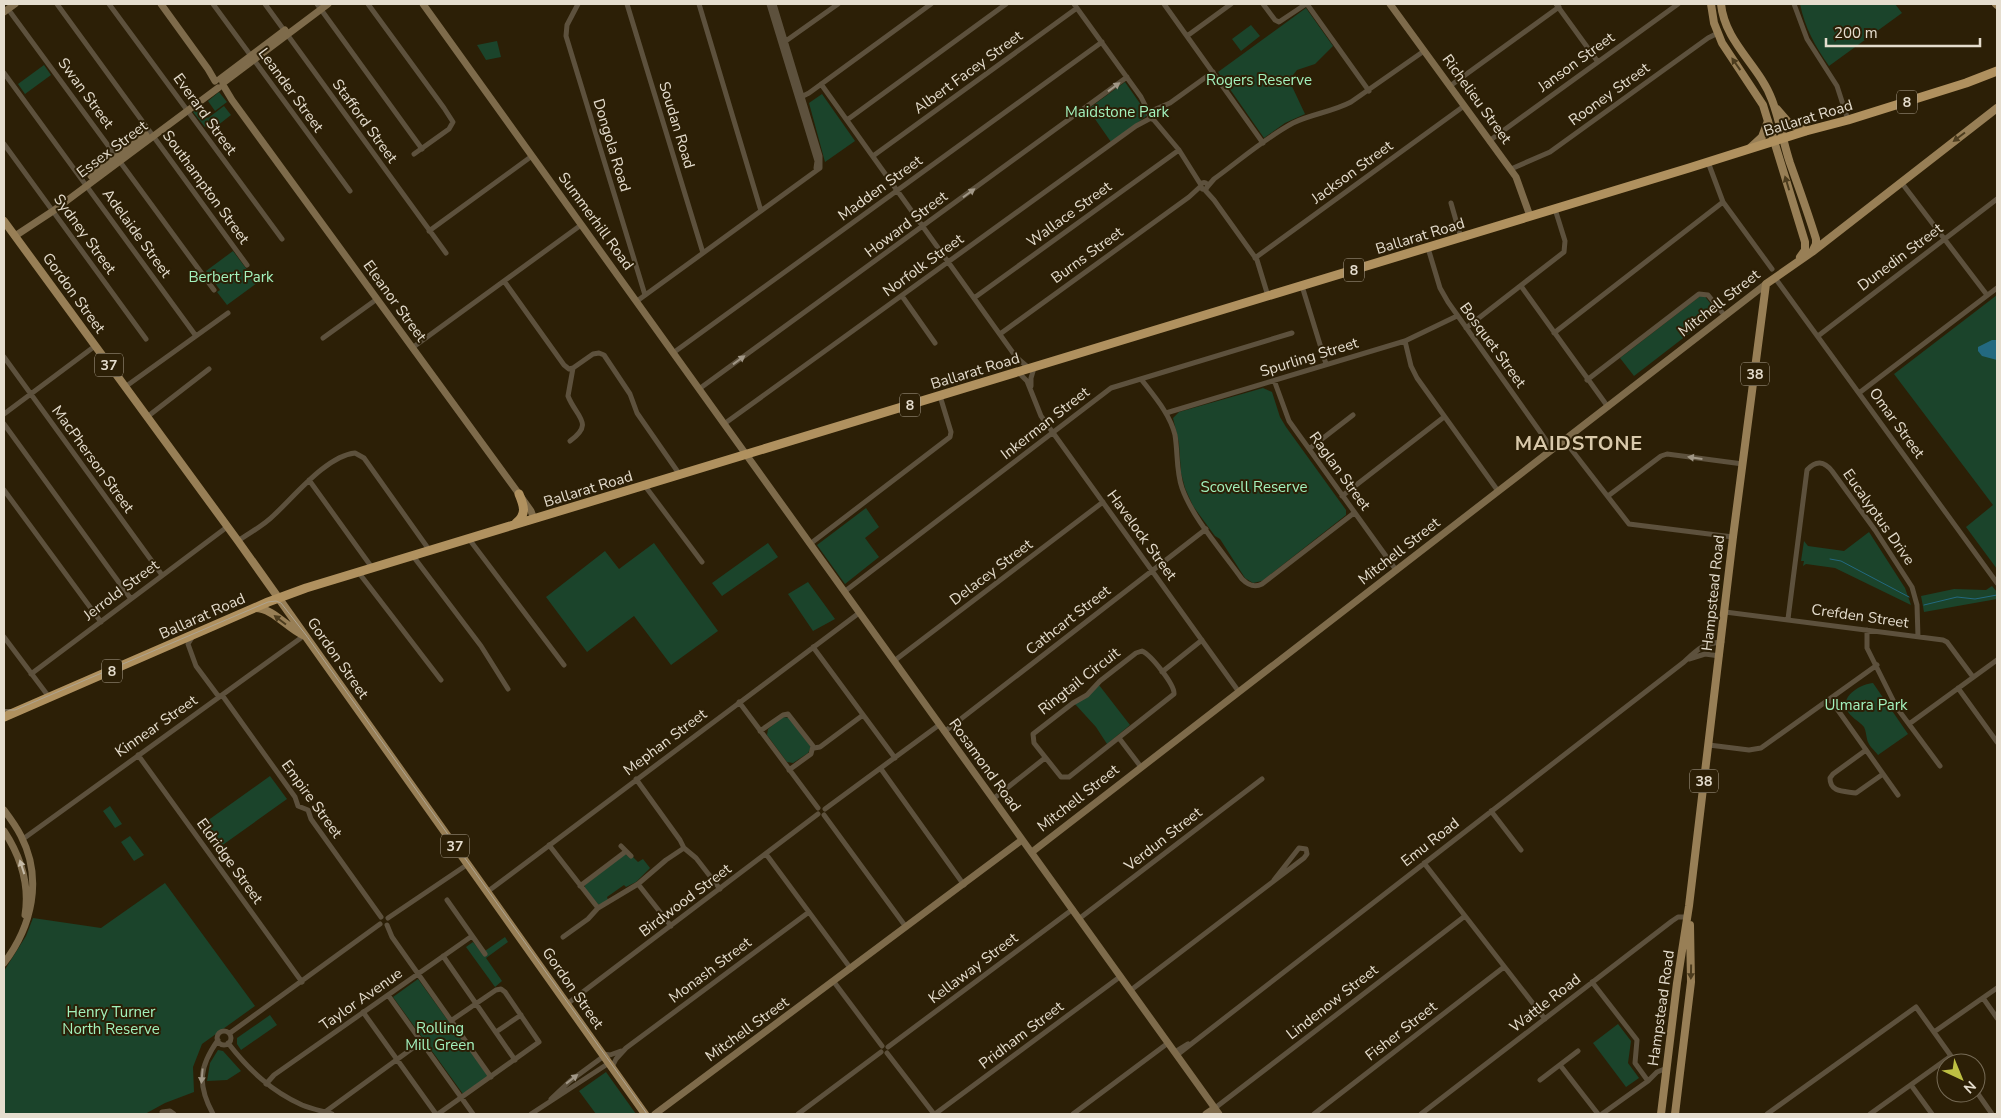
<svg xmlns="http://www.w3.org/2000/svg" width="2001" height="1118" font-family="'Nunito Sans',sans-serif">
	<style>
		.green { fill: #1b442b }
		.water { fill: #236980 }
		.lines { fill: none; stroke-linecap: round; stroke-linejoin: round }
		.stream { stroke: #236980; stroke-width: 1 }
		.street { stroke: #5d513d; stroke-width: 5 }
		.secondary { stroke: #7e6b4b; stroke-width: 7 }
		.primary { stroke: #987f56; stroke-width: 8 }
		.highway { stroke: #b0915f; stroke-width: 9 }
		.tram { stroke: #ada391; stroke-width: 1 }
		.oneway { fill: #4c3c1e }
		.oneway2 { fill: #a19786 }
		.oneway3 { fill: #c6bba7 }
		.labels { text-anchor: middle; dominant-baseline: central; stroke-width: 4; stroke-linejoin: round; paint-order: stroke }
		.shield { fill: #2c1f06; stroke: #aea492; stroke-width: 1 }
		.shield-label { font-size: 14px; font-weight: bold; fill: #e5ddce }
		.street-label { font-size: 15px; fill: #e5ddce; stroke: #2c1f06 }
		.park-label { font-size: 15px; fill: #a3f2bd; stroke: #2c1f06 }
		.district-label { font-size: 20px; font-weight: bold; letter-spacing: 1px; fill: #d9c9ab; stroke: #2c1f06 }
	</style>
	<rect width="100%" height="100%" fill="#2c1f06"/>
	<path class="green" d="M1800,4H1895L1902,13L1829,66C1815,46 1805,28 1800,4Z
		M1306,8L1333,46L1315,64L1297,70L1289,80L1305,114L1285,123L1264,138L1218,72Z
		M1251,25L1260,36L1241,51L1232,39Z
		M497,41L501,57L486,60L477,45Z
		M44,65L51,75L25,94L18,84Z
		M1125,82L1148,115L1111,142L1088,109Z
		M219,92L227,102L215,111L208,101Z
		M822,94L855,141L825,162L809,103Z
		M224,106L231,115L213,129L209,124L205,127L193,112L200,107L208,118Z
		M233,251L257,283L227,305L217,292L220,290L206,271Z
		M1703,294L1717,312L1634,376L1620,358Z
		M1997,295V569L1966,527L1993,505L1894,374Z
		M1263,388L1272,392L1280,417L1286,427L1346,510V515L1262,581L1253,583L1245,578L1220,539L1215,536L1193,506L1185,488L1181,473L1179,443L1173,418L1179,412Z
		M866,508L879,527L865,538L879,557L845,584L817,545Z
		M1869,532L1905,588L1911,605L1835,568L1806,564L1803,566L1804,561H1801L1804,541L1808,546L1844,551Z
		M654,543L718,631L671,665L634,616L587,652L546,597L605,551L619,569Z
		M768,543L778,557L722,596L712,583Z
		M808,582L835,619L813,631L788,594Z
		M1992,586L1997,592V599L1924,612L1921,596L1954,589L1986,590Z
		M1873,683L1908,734L1878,755C1874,750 1868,745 1867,739C1866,735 1866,731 1864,727C1859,721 1850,717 1847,710C1840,696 1861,684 1873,683Z
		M1099,685L1130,725L1107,744L1096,727L1075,704Z
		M783,717L789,718L811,747L808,753L793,763L787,762L767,735L768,729Z
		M270,776L287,799L217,849L200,826Z
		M110,806L122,824L115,828L103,811Z
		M130,836L144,855L134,861L121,842Z
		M625,854L630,858L633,857L638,862L643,859L650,868L636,882L626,887L624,885L607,897L608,900L603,904H598L585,889V885Z
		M165,883L255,1006L202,1044L193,1067L194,1092L165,1103L145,1114H4V971L26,936L33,918L101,928Z
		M505,937L508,942L486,958L502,981L495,987L466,947L473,942L482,953Z
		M418,979L488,1076L463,1094L393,997Z
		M270,1015L277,1025L241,1050L237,1044V1038Z
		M1618,1024L1631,1041L1628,1063L1639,1078L1626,1087L1593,1043Z
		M218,1050L223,1051L241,1071L227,1080L207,1081L210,1063Z
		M606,1072L636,1114H596L579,1091Z"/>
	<path class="water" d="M1992,340H1997V360L1982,356L1978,351V347Z"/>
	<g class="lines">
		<path class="stream" d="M1830,559L1841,561L1909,597
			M1924,605L1957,597L1975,599L1997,595"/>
		<path class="street" d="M57,4L247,265
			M109,4L282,239
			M213,4L350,191
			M265,4L446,253
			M317,4L422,149
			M368,4L444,108L453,122L449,129L414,154
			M578,4L567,25L566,36L645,295
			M627,4L703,253
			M699,4L761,211
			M769,4L817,161L816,168
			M1074,4L1141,97L1149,113
			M1164,4L1263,143
			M1263,4L1275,20L1279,22L1306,4
			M1307,4L1369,91
			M1556,4L1598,62
			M1794,4L1807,39L1837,86L1848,120
			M8,9L214,290
			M1187,36L1231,4
			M783,43L838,4
			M4,73L196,336
			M821,84L1016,357L1030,369
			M1450,86L1559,7
			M799,98L809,93L931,4
			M1154,110L1157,115L1152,119L1149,115L1151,111L1170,103L1213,72
			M1153,119L1179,150L1201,185
			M847,120L1006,4
			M1489,141L1678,4
			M4,144L146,339
			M873,156L1077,8
			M1708,162L1723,202L1772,269
			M1511,169L1550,152L1708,38L1718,33
			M1901,182L1987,295
			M1200.5 186a3.5 3.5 0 1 1 7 0a3.5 3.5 0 1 1-7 0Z
			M1208,186L1214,179C1239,161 1265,138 1293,123C1311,114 1332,112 1351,102L1424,51
			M1204,189L1214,200L1257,260L1268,296
			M1451,203L1461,238
			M429,231L532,156
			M1428,248L1440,288L1448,302L1553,450
			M1255,258L1464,106
			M1775,278L1997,583
			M504,281L564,365L569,369L573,368
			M1302,286L1326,364
			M1521,286L1608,407
			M902,296L935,343
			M974,298L1179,150
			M637,301L820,168V156L774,4
			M1466,328L1564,252L1565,241L1555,209
			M1554,333L1723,202
			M1000,334L1189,197L1201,186
			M1818,336L1997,199
			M323,338L377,299
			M1405,341L1411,366L1417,378L1498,491
			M412,348L581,225
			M673,353L1102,42
			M4,357L162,575
			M573,368L593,354L599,353L604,355L630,394L637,413L680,475
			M1018,372L1027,381L1041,416L1239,692
			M1141,379C1154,396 1170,414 1175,435C1178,453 1176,471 1182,488C1193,519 1223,552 1242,579C1248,585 1254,588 1262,584L1354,513
			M1274,380L1289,421L1396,570
			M1587,380L1699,294L1708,295L1725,316
			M1031,386V378L1034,368
			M125,387L228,313
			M699,389L1127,77
			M1859,393L1997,288
			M1166,413L1405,341L1457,316
			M4,414L95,346
			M147,417L209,369
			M4,424L131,599
			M724,424L1136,126L1151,118
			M1564,440L1629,524L1733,537
			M570,441C595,423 576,417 568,396L573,368
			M1309,449L1353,415
			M309,480L373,569
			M645,486L702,562
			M4,490L101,622
			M1342,496L1444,417
			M1608,496L1661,456L1667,454L1743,464
			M469,539L564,665
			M238,541C249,533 263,526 273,516C294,497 326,456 355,453L364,458L430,551
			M810,544L950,437L951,432L940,396
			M413,556L481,646L508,689
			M359,573L441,680
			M844,592L1111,388L1292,333
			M1725,612L1943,640L1947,642L1973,677
			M1788,619L1807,470C1816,460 1824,461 1832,471L1875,530L1912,587L1917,605L1918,637
			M1867,630V648L1897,708L1940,766
			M193,636L188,644L196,666L219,697
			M4,637L49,697
			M813,647L895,758
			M1142,651C1151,655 1175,685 1174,694L1069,777H1061L1034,743L1033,734L1073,703L1087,695L1100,681L1136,653Z
			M1689,659L1705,654L1720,656
			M894,661L1103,502
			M1162,672L1202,640
			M31,674L227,527
			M1958,688L1997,742
			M222,695L295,797L298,806L308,810L311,819L381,917
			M1830,699L1898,795
			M739,702L818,808
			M1909,724L1997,660
			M760,731L783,715L788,714L813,746L811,754L789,770
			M944,732L1206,529
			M1119,738L1141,767
			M1709,745L1749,750L1761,748L1877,665
			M814,748L820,747L863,715
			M1866,750L1833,774L1830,778C1830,793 1845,791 1856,793L1883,774
			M138,755L302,982
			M881,769L964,885
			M636,779L680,840L684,848
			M993,799L1045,758
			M825,809L939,725
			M1491,811L1521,850
			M824,815L906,927
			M23,839L305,635
			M549,845L598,908
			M621,846L631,856
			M766,854L851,969
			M1424,863L1545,1019
			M638,884L671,926
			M580,886L625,852
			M487,892L859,613
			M447,900L485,954
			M388,918L468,864
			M1080,918L1262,779
			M387,925L392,937L491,1077
			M563,937L588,919L598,908L638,884L666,860L684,848L696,858L720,889
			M443,956L515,1060
			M834,982L882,1046
			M1592,982L1637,1040L1635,1063L1648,1081
			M1131,990L1304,858L1307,854L1306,849L1299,848L1274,880
			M388,995L473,1114
			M1983,998L1997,1018
			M567,1004L818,814
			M363,1012L436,1114
			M217 1038a7 7 0 1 1 14 0a7 7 0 1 1-14 0Z
			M496,1032L521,1015
			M1934,1032L1997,988
			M230,1033L380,924
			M228,1043C249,1070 271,1091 302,1105C312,1109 322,1111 332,1114
			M888,1047L1073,909
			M1175,1052L1188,1044
			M887,1053L934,1114
			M603,1054L610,1055L621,1051
			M1177,1055L1684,662C1698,649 1702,644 1722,642
			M1560,1065L1598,1114
			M612,1067L616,1059L626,1048L809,912
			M1540,1080L1578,1051
			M266,1084L274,1075L472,936
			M1911,1085L1932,1114
			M1976,1091L1992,1114
			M551,1099L570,1081L604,1056
			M1215,1108L1465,916
			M162,1112L170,1111L174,1114
			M325,1112L421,1042
			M213,1114C197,1084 199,1067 218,1040
			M438,1114L539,1042L505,992L501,989L496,990L452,1020
			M531,1114L609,1063
			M798,1114L881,1052
			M935,1114L1121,976
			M1073,1114L1168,1043
			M1314,1114L1504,967
			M1421,1114L1672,921L1678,917H1687
			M1602,1114L1648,1081L1657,1072L1667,1068
			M1767,1114L1916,1007L1956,1063
			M1870,1114L1951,1056"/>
		<path class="secondary" d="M161,4L208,69L215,81
			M423,4L1219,1114
			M1390,4L1516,177L1530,216
			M4,12L15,4
			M220,79L285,30
			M223,83L328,4
			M223,85L232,100L519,494L531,511L534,519
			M91,176L146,135
			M15,236L53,211L218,88
			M4,810C10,818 16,826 21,836C43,879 32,926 4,963
			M4,831C21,857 30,884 25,915
			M1032,852L1766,284
			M655,1114L1022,840
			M1206,1114L1215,1108"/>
		<path class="primary" d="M1711,4L1714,23L1722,43L1763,105L1805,242V250L1800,257
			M1721,4C1725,43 1759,65 1772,100C1780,121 1783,142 1790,163C1799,188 1808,213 1816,239V244L1813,250
			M1996,4L1997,5
			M1777,109L1790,124L1806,131
			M1750,148L1762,137L1768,121
			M4,221L238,541L645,1114
			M255,608C273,608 287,628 303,635
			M1661,1114L1677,983L1689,906L1733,537L1766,284L1812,252L1997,108
			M1675,1114L1691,982L1690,925"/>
		<path class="highway" d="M516,523C527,514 524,506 519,494
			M4,717L268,602L306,588L1689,168L1806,131L1848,120L1966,83L1997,71"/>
		<path class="tram" d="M4,710H15L268,602L276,601L281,603L306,635L647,1114"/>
	</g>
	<defs><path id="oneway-solid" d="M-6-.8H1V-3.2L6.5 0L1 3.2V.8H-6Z" transform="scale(1.25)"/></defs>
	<g class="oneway">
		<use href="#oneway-solid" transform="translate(1736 64) rotate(-125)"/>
		<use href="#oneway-solid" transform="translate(1959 137) rotate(143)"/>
		<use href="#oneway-solid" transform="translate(1787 183) rotate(-107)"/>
		<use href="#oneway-solid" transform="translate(280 620) rotate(-143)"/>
		<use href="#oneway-solid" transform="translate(1691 972) rotate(91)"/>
	</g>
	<g class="oneway2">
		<use href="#oneway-solid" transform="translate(1114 87) rotate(-36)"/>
		<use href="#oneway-solid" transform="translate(969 193) rotate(-36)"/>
		<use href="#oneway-solid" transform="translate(739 360) rotate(-36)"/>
		<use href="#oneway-solid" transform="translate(1695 458) rotate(-172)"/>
		<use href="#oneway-solid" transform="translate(202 1076) rotate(95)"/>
		<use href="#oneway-solid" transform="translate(572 1079) rotate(-38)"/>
	</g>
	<use class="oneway3" href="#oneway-solid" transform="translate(22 867) rotate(-108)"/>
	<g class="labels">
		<g class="shield">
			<rect x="1897" y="90.5" width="20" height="23" rx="4"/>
			<rect x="1344" y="258.5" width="20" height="23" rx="4"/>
			<rect x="95" y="353.5" width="28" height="23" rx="4"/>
			<rect x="1741" y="362.5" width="28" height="23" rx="4"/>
			<rect x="900" y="393.5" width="20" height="23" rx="4"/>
			<rect x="102" y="659.5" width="20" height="23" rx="4"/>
			<rect x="1690" y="769.5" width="28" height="23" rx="4"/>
			<rect x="441" y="834.5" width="28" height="23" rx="4"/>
		</g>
		<g class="shield-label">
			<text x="1907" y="102">8</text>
			<text x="1354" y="270">8</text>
			<text x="109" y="365">37</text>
			<text x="1755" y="374">38</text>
			<text x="910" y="405">8</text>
			<text x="112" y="671">8</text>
			<text x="1704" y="781">38</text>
			<text x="455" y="846">37</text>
		</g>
		<g class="street-label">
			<text transform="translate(1576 62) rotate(-36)">Janson Street</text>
			<text transform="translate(968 72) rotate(-36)">Albert Facey Street</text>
			<text transform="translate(291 90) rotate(54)">Leander Street</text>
			<text transform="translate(86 93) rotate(54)">Swan Street</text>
			<text transform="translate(1609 94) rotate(-36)">Rooney Street</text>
			<text transform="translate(1477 99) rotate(54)">Richelieu Street</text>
			<text transform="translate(205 114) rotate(54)">Everard Street</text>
			<text transform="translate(1808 118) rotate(-17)">Ballarat Road</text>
			<text transform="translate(365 121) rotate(54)">Stafford Street</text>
			<text transform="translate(677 125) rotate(73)">Soudan Road</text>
			<text transform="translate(612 145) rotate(73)">Dongola Road</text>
			<text transform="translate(112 149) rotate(-37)">Essex Street</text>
			<text transform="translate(1352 172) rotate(-36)">Jackson Street</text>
			<text transform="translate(206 187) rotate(54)">Southampton Street</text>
			<text transform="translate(880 188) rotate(-36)">Madden Street</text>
			<text transform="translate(1069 214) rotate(-36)">Wallace Street</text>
			<text transform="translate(596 221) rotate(54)">Summerhill Road</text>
			<text transform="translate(906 224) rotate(-37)">Howard Street</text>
			<text transform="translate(137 233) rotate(54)">Adelaide Street</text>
			<text transform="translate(85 234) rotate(54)">Sydney Street</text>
			<text transform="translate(1420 236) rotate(-17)">Ballarat Road</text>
			<text transform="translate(1087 255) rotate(-36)">Burns Street</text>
			<text transform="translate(1900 257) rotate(-37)">Dunedin Street</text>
			<text transform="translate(923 265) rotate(-36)">Norfolk Street</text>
			<text transform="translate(74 293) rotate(54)">Gordon Street</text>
			<text transform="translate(395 301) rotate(54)">Eleanor Street</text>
			<text transform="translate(1719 303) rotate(-38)">Mitchell Street</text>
			<text transform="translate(1493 345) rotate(54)">Bosquet Street</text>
			<text transform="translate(1309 357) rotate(-17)">Spurling Street</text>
			<text transform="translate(975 371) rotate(-17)">Ballarat Road</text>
			<text transform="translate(1045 423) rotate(-38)">Inkerman Street</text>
			<text transform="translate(1897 423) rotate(54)">Omar Street</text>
			<text transform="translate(93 459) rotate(54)">MacPherson Street</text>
			<text transform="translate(1340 471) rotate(54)">Raglan Street</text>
			<text transform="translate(588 489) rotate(-17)">Ballarat Road</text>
			<text transform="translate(1879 517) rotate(55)">Eucalyptus Drive</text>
			<text transform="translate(1142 535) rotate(54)">Havelock Street</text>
			<text transform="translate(1399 551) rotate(-38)">Mitchell Street</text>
			<text transform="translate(991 572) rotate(-37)">Delacey Street</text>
			<text transform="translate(121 590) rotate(-37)">Jerrold Street</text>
			<text transform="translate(1713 593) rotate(-84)">Hampstead Road</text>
			<text transform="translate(202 616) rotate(-24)">Ballarat Road</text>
			<text transform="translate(1860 616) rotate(8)">Crefden Street</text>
			<text transform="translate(1068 620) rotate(-38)">Cathcart Street</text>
			<text transform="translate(338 658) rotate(55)">Gordon Street</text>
			<text transform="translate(1079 681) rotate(-38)">Ringtail Circuit</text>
			<text transform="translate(156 726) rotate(-35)">Kinnear Street</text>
			<text transform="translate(665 742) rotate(-37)">Mephan Street</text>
			<text transform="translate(985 765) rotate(54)">Rosamond Road</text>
			<text transform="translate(1078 798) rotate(-38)">Mitchell Street</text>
			<text transform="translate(312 799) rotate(54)">Empire Street</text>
			<text transform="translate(1163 839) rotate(-38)">Verdun Street</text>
			<text transform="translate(1430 842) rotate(-38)">Emu Road</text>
			<text transform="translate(230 861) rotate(54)">Eldridge Street</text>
			<text transform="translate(685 900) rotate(-37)">Birdwood Street</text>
			<text transform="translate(973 968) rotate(-37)">Kellaway Street</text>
			<text transform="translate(710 970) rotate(-37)">Monash Street</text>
			<text transform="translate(573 988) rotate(55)">Gordon Street</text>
			<text transform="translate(361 999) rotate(-35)">Taylor Avenue</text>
			<text transform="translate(1332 1002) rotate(-38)">Lindenow Street</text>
			<text transform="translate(1545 1003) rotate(-38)">Wattle Road</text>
			<text transform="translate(1661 1008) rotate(-82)">Hampstead Road</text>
			<text transform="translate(747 1029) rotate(-36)">Mitchell Street</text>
			<text transform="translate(1401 1031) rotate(-38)">Fisher Street</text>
			<text transform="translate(1021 1035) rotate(-37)">Pridham Street</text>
		</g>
		<g class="park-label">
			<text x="1259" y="80">Rogers Reserve</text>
			<text x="1117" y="112">Maidstone Park</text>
			<text x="231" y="277">Berbert Park</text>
			<text x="1254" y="487">Scovell Reserve</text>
			<text x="1866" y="705">Ulmara Park</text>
			<text x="111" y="1012">Henry Turner<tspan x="111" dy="17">North Reserve</tspan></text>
			<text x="440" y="1028">Rolling<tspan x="440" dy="17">Mill Green</tspan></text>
		</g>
		<g class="district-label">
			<text x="1579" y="443">MAIDSTONE</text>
		</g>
	</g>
	<rect width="2001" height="1118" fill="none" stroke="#e5ddce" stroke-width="10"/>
	<g transform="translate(1961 1078) rotate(136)"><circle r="24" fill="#2c1f06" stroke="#766b56"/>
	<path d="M0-4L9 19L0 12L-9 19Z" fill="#bdbf43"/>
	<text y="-8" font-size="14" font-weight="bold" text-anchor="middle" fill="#e5ddce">N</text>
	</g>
	<path d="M1826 38v8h154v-8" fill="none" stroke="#e5ddce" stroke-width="2.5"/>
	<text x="1834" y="38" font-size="15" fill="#e5ddce" stroke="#2c1f06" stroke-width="4" paint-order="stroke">200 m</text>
</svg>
